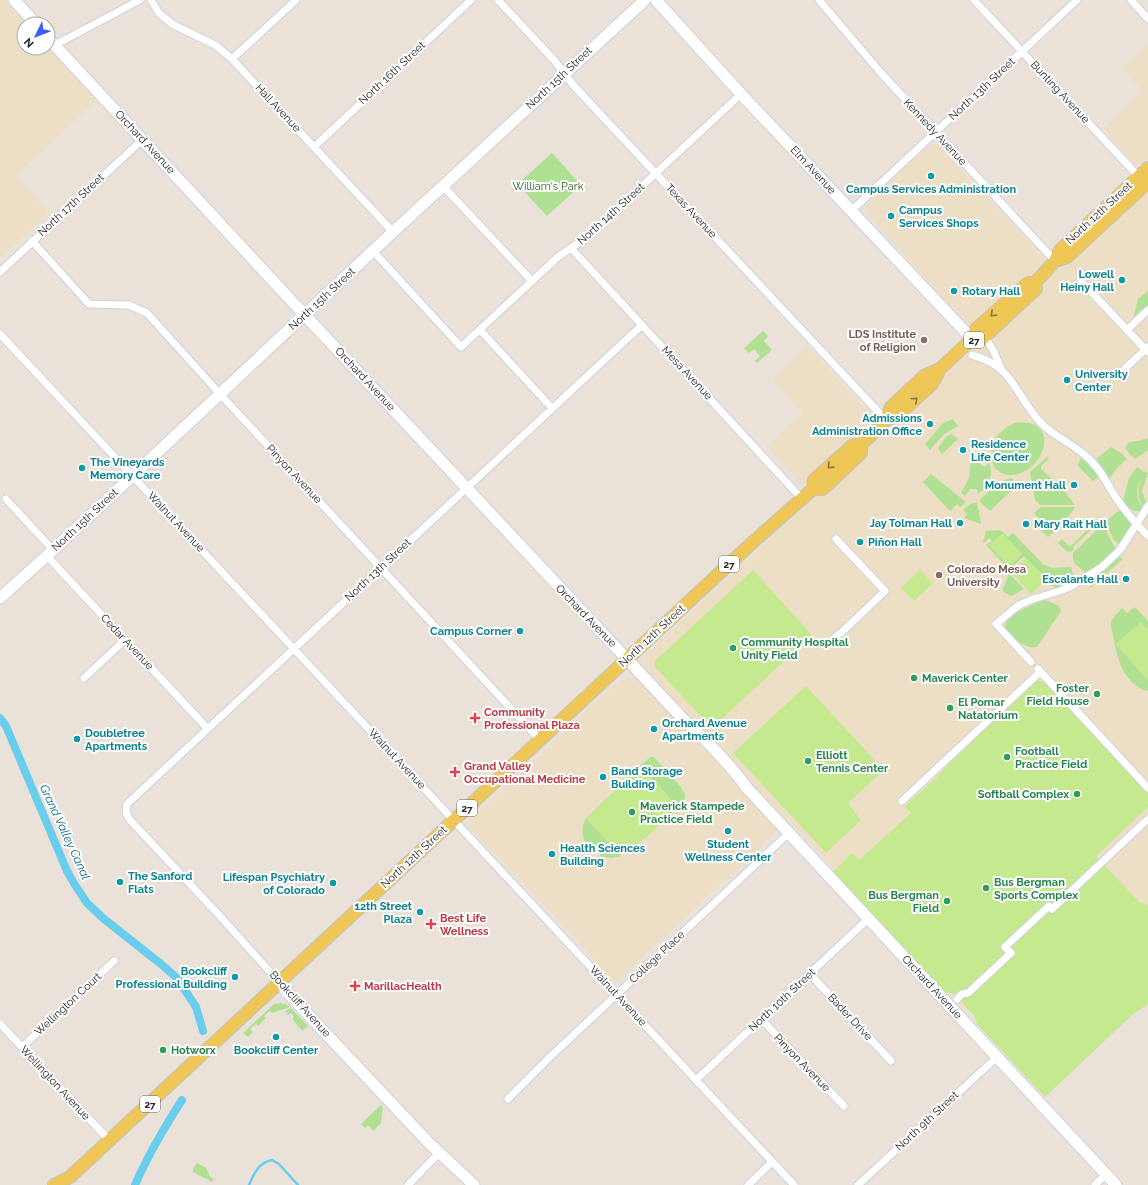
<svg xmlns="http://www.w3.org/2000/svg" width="1148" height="1185" font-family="Raleway,sans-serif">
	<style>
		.education { fill: #ecdfc6 }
		.green { fill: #b0e193 }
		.pitch { fill: #c5e98f }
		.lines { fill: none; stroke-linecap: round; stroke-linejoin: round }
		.stream { stroke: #69ceed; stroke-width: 2.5 }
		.canal { stroke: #69ceed; stroke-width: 8 }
		.street-casing { stroke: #cdd1e0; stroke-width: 9 }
		.secondary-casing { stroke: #cdd1e0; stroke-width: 13 }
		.primary-casing { stroke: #c3c3c3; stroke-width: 14 }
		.street { stroke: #fff; stroke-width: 7 }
		.secondary { stroke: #fff; stroke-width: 11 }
		.primary { stroke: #efc757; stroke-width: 12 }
		.oneway { stroke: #8b773f }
		.culture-dot { fill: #0f9aa8; stroke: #fff; stroke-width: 1.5 }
		.education-dot { fill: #8d6e63; stroke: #fff; stroke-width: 1.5 }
		.leisure-dot { fill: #2e9e5b; stroke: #fff; stroke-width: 1.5 }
		.health-dot { fill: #e0444e; stroke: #fff; stroke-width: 1.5 }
		.labels { text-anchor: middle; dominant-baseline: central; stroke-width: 4; stroke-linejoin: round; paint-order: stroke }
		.shield { fill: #fff; stroke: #686868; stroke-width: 1 }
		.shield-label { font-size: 10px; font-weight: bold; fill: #272727 }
		.street-label { font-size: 11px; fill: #272727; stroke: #fff }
		.park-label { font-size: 11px; fill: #2a6219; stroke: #fff }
		.culture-label { font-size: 11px; font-weight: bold; fill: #0d838f; stroke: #fff; text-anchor: start }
		.education-label { font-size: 11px; font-weight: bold; fill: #785e54; stroke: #fff; text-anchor: end }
		.leisure-label { font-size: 11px; font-weight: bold; fill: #27864d; stroke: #fff; text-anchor: start }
		.health-label { font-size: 11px; font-weight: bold; fill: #be3a42; stroke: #fff; text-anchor: start }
		.water-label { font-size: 12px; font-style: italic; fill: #0d6a94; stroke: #fff }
	</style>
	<rect width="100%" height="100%" fill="#eae1d8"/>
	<path class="education" d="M0,0H4L27,24H24V48L48,47L97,100L15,176L49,213L0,258Z
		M1148,43V171L1142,164H1135L1103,129L1143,91L1122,69Z
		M931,144H937L1057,272L1148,187V1004L1132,1015L1045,1097L977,1024L975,1017L954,994L943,991L833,872L834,869L789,820L617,981L613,980L579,942L469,826V824L471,819L620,680L631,679L646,666L644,659L647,653L814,498L767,446L803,413L772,380L808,347L886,431L983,340L867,214L865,210L866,205L873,198Z"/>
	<path class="green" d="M552,153L581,185L547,216L521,188V181Z
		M1148,291V307L1143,311L1140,310L1136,316H1134L1138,299Z
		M763,331L768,336L764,341L772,350L757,363L755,361L760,356L754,349L749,353L744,348Z
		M953,419L958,426L944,434L930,450L925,444L943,423Z
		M1018,422C1022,423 1028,422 1033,424C1061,437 1032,482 1004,474C995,471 992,464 991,455L993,454V451H991C993,436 1004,427 1018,422Z
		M951,434L958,439L942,454L938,448L946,437Z
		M1148,438V450L1135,459L1132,456L1139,452L1131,456L1125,448L1129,442L1138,441Z
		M1111,447L1121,453L1127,459L1117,468L1110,478L1096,459Z
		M974,455L979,458L980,464L985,467L989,462C994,475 989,486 978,494L977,489H970L965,496L961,493L969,478L971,459Z
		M1047,457L1049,459L1041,466V469C1053,479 1066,492 1075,505H1040L1035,500L1030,472Z
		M1081,457L1099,477L1093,481L1078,466Z
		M1137,467L1143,471V473L1144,471L1148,473L1142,491L1146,503L1144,507C1137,498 1138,491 1140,481C1136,490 1136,500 1144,508C1135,516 1129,508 1123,501L1129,478Z
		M931,474L966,502L960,507L957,504L950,511L923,482Z
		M1011,478L1014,480L1009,485L1013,489L990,511L980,502C981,497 983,497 986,494C994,486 1000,481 1011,478Z
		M977,502L981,523V524L964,518L967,514L963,510L970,504Z
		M1041,507H1075C1074,511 1063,522 1059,523C1052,526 1057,522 1053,527L1056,530L1048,537L1033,523L1038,518L1034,513Z
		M1120,511L1123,513L1132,525L1119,545L1113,539L1106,521L1117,512Z
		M1101,517L1102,519L1073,547L1074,549L1071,552L1066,551L1058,543L1062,539L1068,545L1071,546L1092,525L1095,524Z
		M1104,523L1108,535L1116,549L1103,562L1101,561L1100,562V563L1086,573C1079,567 1071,564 1073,553Z
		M999,530L1002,531L1008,537L1013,533L1043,564L1053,568L1071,567L1073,574L1072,582L1069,583V582L1067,583V585L1058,588L1052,586L1024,556L1009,570L986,545L992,541L989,538L984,543L983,542L986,531Z
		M1119,556L1123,559L1089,589L1094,577Z
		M1009,573L1024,589L1011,596L1002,591Z
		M1046,600L1059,606L1061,611L1037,647C1026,650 1012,637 1005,630C1005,627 1005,624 1007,621C1013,612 1036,603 1046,600Z
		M1135,607L1148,621V630L1141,622L1116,644L1148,680V691C1124,686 1116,656 1113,635C1113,631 1110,627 1111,623C1112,617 1119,612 1122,608L1127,613L1133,608L1134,609Z
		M651,757H654L680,786L685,794V799L678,807L640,766L649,758Z
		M586,818L620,855L621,856L612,858L602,857L592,847L590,849C582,840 580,829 586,818Z
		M282,1003L283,1005L284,1003L290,1007L272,1013L270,1011L264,1016L266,1018L258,1026L256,1024L250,1029L253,1032L248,1037L243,1033L274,1004Z
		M291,1008L308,1026L302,1031L293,1020V1018L294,1017L291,1013L288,1015L285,1011Z
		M381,1105L383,1107L381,1123L373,1131L368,1125L365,1128L361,1124Z
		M197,1163L206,1168L209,1174V1176L214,1179L212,1182L193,1172V1169Z"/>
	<path class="pitch" d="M1003,533L1022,554L1009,567L989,545Z
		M1026,558L1046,580L1031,594L1011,572Z
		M753,570L812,635L712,728L655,667V661Z
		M920,570L933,583L914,601L901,588Z
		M1141,622L1148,630V680L1116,644Z
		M1037,680L1044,682L1148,792V807L1096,856L1139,902L1148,905V1004L1132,1015L1045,1097L977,1024L975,1017L954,994L943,991L833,872L852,853L859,860L911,813L905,806L937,777L948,765Z
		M806,686L884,770L848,803L861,820L826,853L733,753Z
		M640,766L678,807L647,837L620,855L586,818Z"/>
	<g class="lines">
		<path class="stream" d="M249,1185C253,1175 259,1162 272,1160L279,1164L298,1185"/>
		<path class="canal" d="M0,718L6,726L67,871L75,885L87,903L104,919L161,964L177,978L196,1007L203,1031
			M135,1185C148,1155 164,1128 182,1100"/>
		<defs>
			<path id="street" d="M151,0L159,13L172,24L215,45L232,59L393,232
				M498,0L554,60L574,86L886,420
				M819,0L881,73L1055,261
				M974,0L1140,178
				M1131,0L1148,19
				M55,45L140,0
				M232,59L296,0
				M314,147L471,0
				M443,186L532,281
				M851,211L1077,0
				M32,241L89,304L129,305L147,313L220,394L540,740
				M571,248L802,499
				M373,251L461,347L559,256L585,239L741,94
				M0,272L142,140
				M1081,273V281L1148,352
				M480,330L552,408
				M1127,330L1148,310
				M0,334L794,1185
				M987,340L994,352L1002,371
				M972,355C1015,366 1015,397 1042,424C1057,439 1079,446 1093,463C1103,473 1107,485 1115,496C1124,510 1136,524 1148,536
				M1118,375L1148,347
				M6,499L53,550
				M47,556L207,728
				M835,637L842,632L885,591L836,539
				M1031,662L996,624L1019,605L1033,599L1060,591L1073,585L1102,567L1120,550L1148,506
				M1038,669L1148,788
				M84,678L125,640
				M902,801L1040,672
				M810,974L891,1061
				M280,983L218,914L130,820L126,813L127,804L642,325
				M957,999L962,994L968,993L1011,953L1005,947L1049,906L1052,909L1148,819
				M761,1019L844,1106
				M0,1024L110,1141
				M22,1047L114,961
				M696,1080L868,919
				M508,1099L550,1057L789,833
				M408,1185L439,1153
				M748,1185L772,1162
				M858,1185L997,1057
				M1095,1185L1106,1174"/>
			<path id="secondary" d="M14,0L36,24
				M656,0L741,94L972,339
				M48,38L300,310L684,720C707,741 729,763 747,788L1116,1185
				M0,598L52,551L393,232L645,0
				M280,983L288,993L313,1020L429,1143L474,1185"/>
			<path id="primary" d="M1055,261L1067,257L1148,182
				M1035,283L1036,289L981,340L972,339L976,329L1028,283H1035L1055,261L1060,250L1148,168
				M886,420L891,407L924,376L940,369L972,339
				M861,445V453L823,489H813L814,480L853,445H861L886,420L898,415L932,384L940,369
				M54,1185L70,1177L753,542L813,489"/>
		</defs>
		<use href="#street" class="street-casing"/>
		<use href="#secondary" class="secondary-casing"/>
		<use href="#primary" class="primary-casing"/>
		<use href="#street" class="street"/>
		<use href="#secondary" class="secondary"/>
		<use href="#primary" class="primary"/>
	</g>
	<defs><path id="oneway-chevron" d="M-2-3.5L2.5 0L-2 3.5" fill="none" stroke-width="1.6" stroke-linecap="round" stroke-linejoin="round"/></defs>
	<g class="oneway">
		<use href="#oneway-chevron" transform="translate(993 314) rotate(138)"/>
		<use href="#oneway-chevron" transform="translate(915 400) rotate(-42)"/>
		<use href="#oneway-chevron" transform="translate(830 466) rotate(136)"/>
	</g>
	<g class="culture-dot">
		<circle cx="931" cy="176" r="4"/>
		<circle cx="891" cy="216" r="4"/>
		<circle cx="1122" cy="280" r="4"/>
		<circle cx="954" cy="291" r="4"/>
		<circle cx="1067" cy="380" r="4"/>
		<circle cx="930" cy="424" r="4"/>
		<circle cx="963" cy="450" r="4"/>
		<circle cx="82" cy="468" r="4"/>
		<circle cx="1074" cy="485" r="4"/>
		<circle cx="960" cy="523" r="4"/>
		<circle cx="1026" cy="524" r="4"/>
		<circle cx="860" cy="542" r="4"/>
		<circle cx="1126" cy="579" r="4"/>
		<circle cx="520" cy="631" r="4"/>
		<circle cx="654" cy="729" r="4"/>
		<circle cx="77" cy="739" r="4"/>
		<circle cx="603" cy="777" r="4"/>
		<circle cx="728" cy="831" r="4"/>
		<circle cx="552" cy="854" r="4"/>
		<circle cx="120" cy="882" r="4"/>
		<circle cx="333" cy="883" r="4"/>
		<circle cx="420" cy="912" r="4"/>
		<circle cx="235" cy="977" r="4"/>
		<circle cx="276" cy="1037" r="4"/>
	</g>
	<g class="education-dot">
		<circle cx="924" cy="340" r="4"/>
		<circle cx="939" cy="575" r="4"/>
	</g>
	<g class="leisure-dot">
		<circle cx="733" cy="648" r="4"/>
		<circle cx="914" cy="678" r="4"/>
		<circle cx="1097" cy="694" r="4"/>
		<circle cx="950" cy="708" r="4"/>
		<circle cx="1007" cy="757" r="4"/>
		<circle cx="808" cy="761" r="4"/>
		<circle cx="1077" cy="794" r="4"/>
		<circle cx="632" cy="812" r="4"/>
		<circle cx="986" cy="888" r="4"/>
		<circle cx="947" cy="901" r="4"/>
		<circle cx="163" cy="1050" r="4"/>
	</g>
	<g class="health-dot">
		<path d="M473 712h4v4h4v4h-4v4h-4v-4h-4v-4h4z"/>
		<path d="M453 766h4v4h4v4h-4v4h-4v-4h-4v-4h4z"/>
		<path d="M429 918h4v4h4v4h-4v4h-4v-4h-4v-4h4z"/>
		<path d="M353 980h4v4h4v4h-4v4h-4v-4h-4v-4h4z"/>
	</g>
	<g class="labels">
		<g class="shield">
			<rect x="964" y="332" width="20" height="16" rx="3"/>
			<rect x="719" y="556" width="20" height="16" rx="3"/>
			<rect x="457" y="800" width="20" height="16" rx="3"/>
			<rect x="140" y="1096" width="20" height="16" rx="3"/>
		</g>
		<g class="shield-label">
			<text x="974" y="340">27</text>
			<text x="729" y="564">27</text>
			<text x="467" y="808">27</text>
			<text x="150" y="1104">27</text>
		</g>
		<g class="street-label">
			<text transform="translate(392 73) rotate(-43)">North 16th Street</text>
			<text transform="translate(559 78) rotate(-43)">North 15th Street</text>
			<text transform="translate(982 89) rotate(-43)">North 13th Street</text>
			<text transform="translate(1060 92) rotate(47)">Bunting Avenue</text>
			<text transform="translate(278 108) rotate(47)">Hall Avenue</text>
			<text transform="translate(935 132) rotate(47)">Kennedy Avenue</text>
			<text transform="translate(145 142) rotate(47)">Orchard Avenue</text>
			<text transform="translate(813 170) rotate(47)">Elm Avenue</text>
			<text transform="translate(71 205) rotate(-43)">North 17th Street</text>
			<text transform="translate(691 211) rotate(47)">Texas Avenue</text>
			<text transform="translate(1099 213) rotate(-43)">North 12th Street</text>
			<text transform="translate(611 214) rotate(-42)">North 14th Street</text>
			<text transform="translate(322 299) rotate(-43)">North 15th Street</text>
			<text transform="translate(687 373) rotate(47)">Mesa Avenue</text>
			<text transform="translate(365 379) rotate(47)">Orchard Avenue</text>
			<text transform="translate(294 474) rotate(47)">Pinyon Avenue</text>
			<text transform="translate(85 520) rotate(-43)">North 15th Street</text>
			<text transform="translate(176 522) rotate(47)">Walnut Avenue</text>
			<text transform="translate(378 570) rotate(-43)">North 13th Street</text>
			<text transform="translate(586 616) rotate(46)">Orchard Avenue</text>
			<text transform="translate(652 636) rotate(-43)">North 12th Street</text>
			<text transform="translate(127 642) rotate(47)">Cedar Avenue</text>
			<text transform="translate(397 759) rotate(47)">Walnut Avenue</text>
			<text transform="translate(414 857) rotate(-43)">North 12th Street</text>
			<text transform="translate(657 957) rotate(-43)">College Place</text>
			<text transform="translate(932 987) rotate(47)">Orchard Avenue</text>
			<text transform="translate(618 996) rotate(47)">Walnut Avenue</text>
			<text transform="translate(782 1000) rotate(-43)">North 10th Street</text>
			<text transform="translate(68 1004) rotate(-43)">Wellington Court</text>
			<text transform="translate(300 1004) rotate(48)">Bookcliff Avenue</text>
			<text transform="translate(850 1017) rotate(47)">Bader Drive</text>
			<text transform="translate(802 1063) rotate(46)">Pinyon Avenue</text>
			<text transform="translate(55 1083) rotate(47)">Wellington Avenue</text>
			<text transform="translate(927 1121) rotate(-43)">North 9th Street</text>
		</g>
		<g class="park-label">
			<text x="548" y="186">William's Park</text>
		</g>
		<g class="culture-label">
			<text x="931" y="189" text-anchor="middle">Campus Services Administration</text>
			<text x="899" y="210">Campus<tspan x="899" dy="13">Services Shops</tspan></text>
			<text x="1114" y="274" text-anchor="end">Lowell<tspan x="1114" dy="13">Heiny Hall</tspan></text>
			<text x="962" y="291">Rotary Hall</text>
			<text x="1075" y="374">University<tspan x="1075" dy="13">Center</tspan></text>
			<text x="922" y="418" text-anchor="end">Admissions<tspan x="922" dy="13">Administration Office</tspan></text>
			<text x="971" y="444">Residence<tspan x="971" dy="13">Life Center</tspan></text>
			<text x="90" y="462">The Vineyards<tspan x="90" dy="13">Memory Care</tspan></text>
			<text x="1066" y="485" text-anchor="end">Monument Hall</text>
			<text x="952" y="523" text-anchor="end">Jay Tolman Hall</text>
			<text x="1034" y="524">Mary Rait Hall</text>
			<text x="868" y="542">Piñon Hall</text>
			<text x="1118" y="579" text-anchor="end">Escalante Hall</text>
			<text x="512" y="631" text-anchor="end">Campus Corner</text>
			<text x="662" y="723">Orchard Avenue<tspan x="662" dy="13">Apartments</tspan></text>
			<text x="85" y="733">Doubletree<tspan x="85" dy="13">Apartments</tspan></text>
			<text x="611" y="771">Band Storage<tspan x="611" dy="13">Building</tspan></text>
			<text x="728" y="844" text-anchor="middle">Student<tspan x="728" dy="13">Wellness Center</tspan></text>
			<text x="560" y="848">Health Sciences<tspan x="560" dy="13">Building</tspan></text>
			<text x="128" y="876">The Sanford<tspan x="128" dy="13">Flats</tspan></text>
			<text x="325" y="877" text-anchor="end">Lifespan Psychiatry<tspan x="325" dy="13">of Colorado</tspan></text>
			<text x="412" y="906" text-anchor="end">12th Street<tspan x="412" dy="13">Plaza</tspan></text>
			<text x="227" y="971" text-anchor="end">Bookcliff<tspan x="227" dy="13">Professional Building</tspan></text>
			<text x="276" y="1050" text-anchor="middle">Bookcliff Center</text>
		</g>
		<g class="education-label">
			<text x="916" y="334">LDS Institute<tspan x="916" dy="13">of Religion</tspan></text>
			<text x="947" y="569" text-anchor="start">Colorado Mesa<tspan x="947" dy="13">University</tspan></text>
		</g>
		<g class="leisure-label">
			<text x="741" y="642">Community Hospital<tspan x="741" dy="13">Unity Field</tspan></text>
			<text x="922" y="678">Maverick Center</text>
			<text x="1089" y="688" text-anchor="end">Foster<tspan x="1089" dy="13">Field House</tspan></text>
			<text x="958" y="702">El Pomar<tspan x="958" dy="13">Natatorium</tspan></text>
			<text x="1015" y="751">Football<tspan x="1015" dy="13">Practice Field</tspan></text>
			<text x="816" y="755">Elliott<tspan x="816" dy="13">Tennis Center</tspan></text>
			<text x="1069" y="794" text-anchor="end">Softball Complex</text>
			<text x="640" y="806">Maverick Stampede<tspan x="640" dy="13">Practice Field</tspan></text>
			<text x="994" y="882">Bus Bergman<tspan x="994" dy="13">Sports Complex</tspan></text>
			<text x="939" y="895" text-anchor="end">Bus Bergman<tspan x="939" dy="13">Field</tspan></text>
			<text x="171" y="1050">Hotworx</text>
		</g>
		<g class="health-label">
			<text x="484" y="712">Community<tspan x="484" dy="13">Professional Plaza</tspan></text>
			<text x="464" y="766">Grand Valley<tspan x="464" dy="13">Occupational Medicine</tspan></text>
			<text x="440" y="918">Best Life<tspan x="440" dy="13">Wellness</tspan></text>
			<text x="364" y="986">MarillacHealth</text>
		</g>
		<g class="water-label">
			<text transform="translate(65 832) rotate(65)">Grand Valley Canal</text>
		</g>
	</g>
	<g transform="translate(36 36) rotate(227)"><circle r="19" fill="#ffffff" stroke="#a9a9a9"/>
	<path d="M0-3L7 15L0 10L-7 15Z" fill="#3660f9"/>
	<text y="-6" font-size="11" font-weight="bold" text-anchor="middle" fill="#272727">N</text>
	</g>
</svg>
